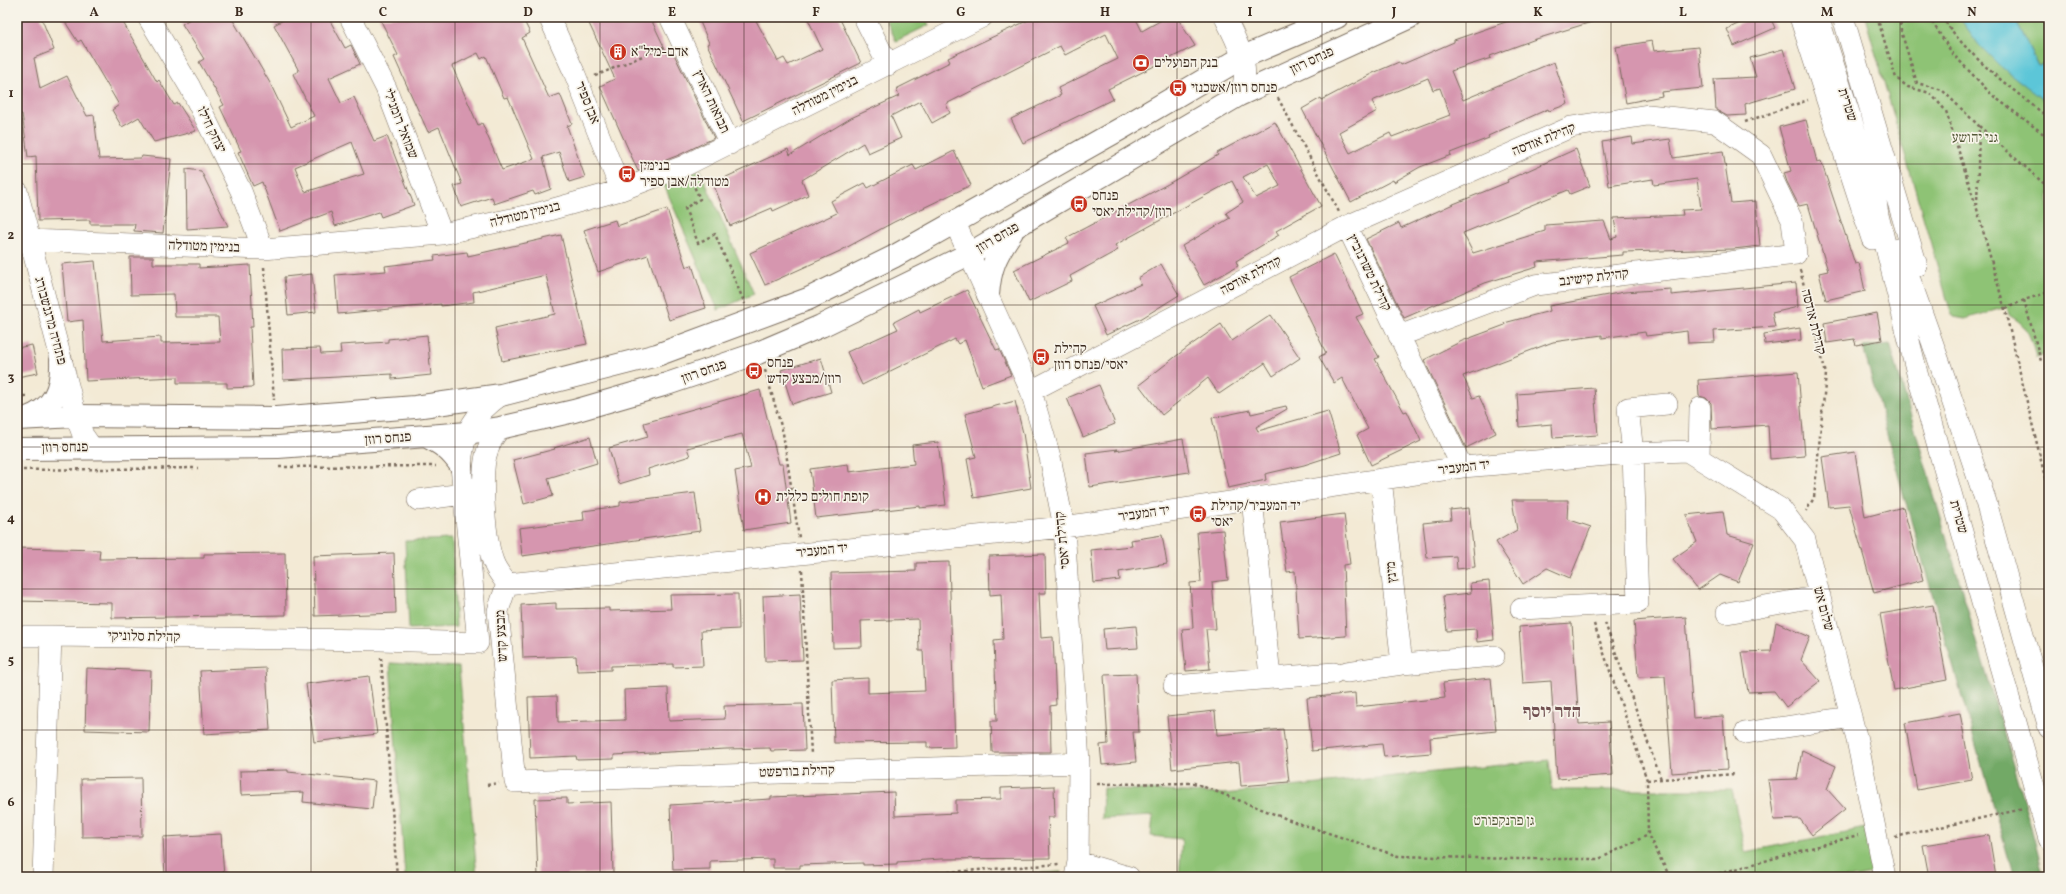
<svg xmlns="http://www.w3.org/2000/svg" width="2066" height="894" font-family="Vollkorn,'Frank Ruhl Libre',serif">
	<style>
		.green { fill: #8ec374; stroke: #647649 }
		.forest { fill: #72a966; stroke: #566a42 }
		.water { fill: #5cc6d8; stroke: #4c787b }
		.building { fill: #d696af; fill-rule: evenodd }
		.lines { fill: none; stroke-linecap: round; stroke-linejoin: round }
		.minor-casing { stroke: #7b6d5e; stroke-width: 22 }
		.major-casing { stroke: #7b6d5e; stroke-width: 24 }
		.path { stroke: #7b6d5e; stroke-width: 2.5; stroke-dasharray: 3 3; stroke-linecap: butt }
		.minor { stroke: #fff; stroke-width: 21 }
		.major { stroke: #fff; stroke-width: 22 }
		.grid { fill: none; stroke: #3b2a1e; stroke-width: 1; stroke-opacity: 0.55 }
		.labels { text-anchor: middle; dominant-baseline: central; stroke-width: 3.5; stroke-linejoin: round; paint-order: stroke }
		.poi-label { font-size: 14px; fill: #3b2a1e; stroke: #f7f3e8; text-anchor: start }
		.street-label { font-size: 14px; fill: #3b2a1e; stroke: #f7f3e8 }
		.park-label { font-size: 14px; fill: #545838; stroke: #f7f3e8 }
		.district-label { font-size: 18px; font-weight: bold; fill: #715051; stroke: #f7f3e8 }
		.neatline { fill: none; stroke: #3b2a1e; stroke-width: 1.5 }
		.grid-label { font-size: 13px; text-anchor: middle; font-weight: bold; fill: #3b2a1e }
	</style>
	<rect width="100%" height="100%" fill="#f7f3e8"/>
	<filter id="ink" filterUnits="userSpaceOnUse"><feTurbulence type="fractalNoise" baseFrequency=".025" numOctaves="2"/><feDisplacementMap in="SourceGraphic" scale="8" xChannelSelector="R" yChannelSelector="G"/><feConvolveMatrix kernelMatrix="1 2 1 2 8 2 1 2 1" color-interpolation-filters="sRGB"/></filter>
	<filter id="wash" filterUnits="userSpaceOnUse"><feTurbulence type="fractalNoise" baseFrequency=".012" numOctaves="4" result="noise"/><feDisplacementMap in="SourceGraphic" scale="16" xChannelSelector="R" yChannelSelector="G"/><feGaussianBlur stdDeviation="0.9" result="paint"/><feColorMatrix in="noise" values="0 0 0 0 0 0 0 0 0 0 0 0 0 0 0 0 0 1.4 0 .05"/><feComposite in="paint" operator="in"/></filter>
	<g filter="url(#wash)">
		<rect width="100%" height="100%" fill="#f3ead5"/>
		<path class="green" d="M885,17H925L929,25L896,41Z
			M1865,17H1959L2028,86L2049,104V354L2036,357C2030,337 2029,325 2008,315L2006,307L1965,319L1954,317L1951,313Z
			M2014,17H2049V63L2038,66Z
			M700,170L754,294L718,310L664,185Z
			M452,539L456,627L409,629L405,541Z
			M390,663L459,667L477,877H405Z
			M1549,760L1552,790H1732L1745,852L1865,828L1876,873L1857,877H1179L1182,839L1151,836L1153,816L1102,819L1103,788L1224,794Z
			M1061,872L1060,877H970Z"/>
		<path class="forest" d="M1890,344L2030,823L2044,877H2014L1903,493L1863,347Z"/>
		<path class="water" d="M1959,17H2014L2038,66L2049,63V104L2000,66L1979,45Z"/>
		<g id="blocks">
			<path class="building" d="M17,17H41L54,50L34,58L40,89L67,76L87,116L94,115L99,159L141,158L142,156L171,159L163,233L134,231L135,224H90V220L38,221L36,156L28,157L22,114H20L17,96Z
				M62,17H120L157,82L159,80L174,105L178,103L196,131L154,142L139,117L122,127L112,110L119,105L81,40L78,42Z
				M193,17H231L270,83L291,127L314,116L293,74L299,71L274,25L289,17H328L345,48L351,45L360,64L329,78L341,103L354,97L374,141L387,136L414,205L381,217L379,212L335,226L331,212L280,231L262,182L253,186L238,152L241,151L220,107L224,105L199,62L204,59L182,24ZM352,142L364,174L305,192L295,167Z
				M379,17H522L530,33L522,38L549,98L560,94L572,124L567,126L585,177L569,182L559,152L543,157L551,189L535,195L533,191L494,204L492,197L461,207L454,186L462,184L439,127L428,132L394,57L398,55ZM478,53L481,59L486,56L504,98L508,97L534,159L502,170L482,123L478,125L452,66Z
				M586,17H650L668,55L673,52L714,138L679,155L638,171L600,86L615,79Z
				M698,17H754L778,61L784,58L788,65L822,49L807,17H839L861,63L743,121L707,44L709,43Z
				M1035,17H1135L1142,31L1167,17H1177L1195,46L1108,89L1113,99L1023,143L1011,119L1061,95L1058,88L1118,59L1106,34L1065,55L1060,46L946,104L950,113L932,123L920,101L891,116L901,138L868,153L863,143L802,180L808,195L773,211L772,208L730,226L713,183L788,149L790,155L851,118L899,96L896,89L950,62L948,58Z
				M1520,17H1597L1598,20L1533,40L1490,56L1491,58L1451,71L1463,100L1554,62L1568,104L1549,111L1548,109L1488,136L1489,138L1450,153L1451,155L1420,167L1394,182L1393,180L1351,202L1302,109L1321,98L1322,100L1373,73L1399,62L1401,65L1454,42V40ZM1428,78L1433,90L1440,88L1450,115L1392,137L1390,133L1350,153L1339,132L1377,111L1372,101Z
				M1753,17H1770L1775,28L1734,46L1727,29Z
				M1652,41L1654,51L1699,47L1703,88L1661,92L1662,96L1626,103L1616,47Z
				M1783,49L1795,89L1745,104L1746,115L1727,116L1716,110L1714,79L1756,77L1750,58Z
				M1806,120L1817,162L1821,161L1855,264L1859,263L1865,291L1826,300L1819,273L1828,271L1808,204L1799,206L1787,182L1784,173L1791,171L1779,127Z
				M1275,122L1321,206L1276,231L1279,235L1236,261L1238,266L1204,285L1182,246L1230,218L1226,213L1243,202L1232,181L1115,245L1118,250L1070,276L1072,281L1029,302L1014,270L1069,243L1066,238L1168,184L1218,155L1217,153ZM1268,164L1280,186L1256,198L1243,177Z
				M1632,137L1633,144L1670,139L1673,158L1723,151L1731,203L1756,201L1760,246L1733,249L1623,252V255L1536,262L1537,267L1485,283L1404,318L1366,239L1399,223L1401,228L1451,205L1508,182L1507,180L1576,149L1590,186L1570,194L1568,190L1463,233L1473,253L1545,231V225L1604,221L1611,239L1617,237L1614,218L1683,215L1682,210L1701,209L1697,179L1654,185L1653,179L1609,186L1602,142Z
				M954,151L971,185L894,222L840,251L765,285L750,253L837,213L831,201L865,183L868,188L913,165L916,170Z
				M186,169L201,171L228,226L187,229Z
				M667,209L686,267L692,265L706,308L669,320L648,255L598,272L584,230L615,220L617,226Z
				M561,235L587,344L502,361L495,328L555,314L546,275L473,292L474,302L441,306V304L338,314L335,275L386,271L385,266L435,260L434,256L467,252L468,256Z
				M1334,254L1363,314L1356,317L1379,357L1375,359L1404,412L1407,411L1421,441L1371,465L1357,435L1368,429L1342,378L1334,383L1319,357L1326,353L1289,277Z
				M130,257H153V264H199V268L250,265L253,327H250L253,387L227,388V383H177V377L86,381L83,320L67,322L62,264L95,261L103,341L161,337V343L220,342L218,317H175L174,294L131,295Z
				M1161,264L1179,295L1142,318L1106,335L1093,306L1141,284L1138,278Z
				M312,274L316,312L288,315L284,277Z
				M1796,283L1798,307L1772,313L1775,327L1714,331L1715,342L1688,343L1687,331L1646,336L1645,332L1602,338V335L1553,342L1463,376L1473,398L1479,396L1496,433L1466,448L1424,360L1462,341L1505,325L1504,323L1550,311L1549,306L1624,292L1671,289V295Z
				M967,290L996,350L999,349L1011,375L982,386L965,340L958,344L955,339L862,385L847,352L898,329L894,322L919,309L920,312Z
				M1877,313L1882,340L1856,345L1854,339L1827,343L1824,323Z
				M1271,315L1300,358L1273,376L1265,363L1219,394L1208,378L1162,415L1139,385L1188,347L1221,324L1232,341Z
				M1800,328L1801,340L1765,344L1764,334Z
				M427,335L431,375L392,379V374L283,380L282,349L320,348L321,354L341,353L340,345L388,342V339Z
				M32,345L38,373L17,377V348Z
				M821,358L831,392L792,404L781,370Z
				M1798,372L1805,456L1770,459L1768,425L1712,429L1711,403L1706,398L1699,396L1698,380Z
				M1099,385L1115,424L1083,437L1067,398Z
				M1594,388L1598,435L1553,438L1552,424L1519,427L1517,394Z
				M760,390L779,464H783L791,523L744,530L735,471L751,468L742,434L687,448L690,456L648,469L649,475L619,484L609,448L648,437L644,423Z
				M1015,401L1023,433L1031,488L974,498L967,459L976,457L965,414Z
				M1286,406L1287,409L1256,427L1258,431L1328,411L1341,453L1304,465L1265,474L1266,480L1228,488L1212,418L1250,410L1251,414Z
				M590,437L597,463L548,478L553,496L524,504L513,460L555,449L554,448Z
				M1183,439L1189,472L1090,487L1086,453L1118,449L1115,451Z
				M938,442L946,505L920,508V506L816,518L810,469L848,464L849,472L914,464L912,445Z
				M1855,452L1865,517L1903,507L1923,580L1874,593L1849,505L1829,507L1822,457Z
				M695,493L700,531L522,556L519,528L584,520L583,511L620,506V502Z
				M1512,500H1568L1567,519L1591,527L1570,578L1547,568L1523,584L1496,542L1517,530Z
				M1469,508L1475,567L1457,569L1456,556L1427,558L1423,523L1451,520L1450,510Z
				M1723,511L1727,535L1754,543L1738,582L1720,575L1698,590L1673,559L1697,542L1686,515Z
				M1344,514L1350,564L1343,565L1346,636L1299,639L1295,571L1287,572L1280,522Z
				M1223,530L1228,580L1212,582L1216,629H1206L1210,669L1186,671L1182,629L1193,628L1190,583L1201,582L1197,532Z
				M1162,535L1167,564L1119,572L1120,580L1094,583L1091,550L1132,546L1131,540Z
				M17,548L100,550L99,559L204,558V554L285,553L286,615L112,618V603L17,601Z
				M394,553L396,613L315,616L313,556Z
				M1045,554L1046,593H1039L1041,638L1053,637L1056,705L1050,706L1051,752H992L991,721H997L994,640L1003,639L1001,594L990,595L989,556Z
				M949,562L955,747L927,748V742L834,743L832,680L868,678V693L925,691L923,651H919L918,619L861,621L862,647L833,648L831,573L916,571V563Z
				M1489,581L1494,640L1477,642L1476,629L1447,631L1443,596L1471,593L1470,583Z
				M738,594L739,629L701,631L703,666L673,667V664L611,666V670L577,671L576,656L523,658L521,605L556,603V609L609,608V611L671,609L670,595Z
				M800,594L803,660L765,661L763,596Z
				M1933,605L1947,680L1894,690L1880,614Z
				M1686,617L1693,718L1723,716L1727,769L1672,773L1665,676L1638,677L1634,621Z
				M1776,622L1810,637L1801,660L1820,681L1786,707L1774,691L1748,692L1742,652L1771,651Z
				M1572,623L1579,724L1609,722L1613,775L1557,779L1551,681L1523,683L1519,627Z
				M1136,626L1138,648L1105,650L1103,629Z
				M87,668L151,671L149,732L85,730Z
				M266,668L270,730L204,734L200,671Z
				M1136,674L1139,732H1133L1136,762L1102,765L1100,745L1108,744L1104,675Z
				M369,676L377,734L314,742L306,684Z
				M1491,678L1496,731L1430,738L1431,753L1384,757L1382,744L1312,751L1307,698L1355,693L1356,707L1445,698L1443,683Z
				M668,688L669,721L725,719L724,706L803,704L805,750L771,751L770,748L726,749L614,755V759L577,760L576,756L530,758L528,697L557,696L558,722L625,720L624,690Z
				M1215,711L1217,735L1283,729L1289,782L1241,786L1239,762L1172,769L1167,716Z
				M1960,713L1972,780L1917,790L1905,723Z
				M1802,750L1836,766L1827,789L1845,809L1812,835L1800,819L1774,820L1768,780L1797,779Z
				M288,770V772L375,781L372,809L303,802L304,792L241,795L240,771Z
				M141,778L142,836L82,837L81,779Z
				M1054,786L1055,817H1048L1050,858L941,859L897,862V864L863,865V863L800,865V868H773V859L710,861V869L673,870L670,805L771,799V797L894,792L895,816L956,813V800L1001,799V788Z
				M567,798V804L611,802L613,873L566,875V877H538L535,799Z
				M221,834L224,877H165L163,837Z
				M1989,835L1996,877H1929L1923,845Z"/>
		</g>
	</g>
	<g filter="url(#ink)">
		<use href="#blocks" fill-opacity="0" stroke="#7b6d5e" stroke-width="1"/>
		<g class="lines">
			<defs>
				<path id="minor" d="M148,17L190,87L241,191L263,249
					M350,17L386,88L442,234
					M549,17L574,72L621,190
					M670,17L730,144
					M864,17L888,65
					M1225,17C1236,42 1254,68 1239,95
					M1800,17L1872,239
					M1818,17L1875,193L1878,215L1917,373L2049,839
					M1843,17L1917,266
					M17,191L76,416L83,435L92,448
					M955,223L1031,391L1050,457L1064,527L1079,763L1078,862L1075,877
					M1347,226L1462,467
					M29,240L263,249L442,234L535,214L621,190L684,166L982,17
					M1899,249L1940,364L1986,502L2049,728
					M1031,391L1347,226L1571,127L1648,115L1715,122L1761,155L1792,220L1796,254L1535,285L1399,336
					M500,428C495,435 490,441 488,449C479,471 485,545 495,566C498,572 503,578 507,584
					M1699,458L1700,408
					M1381,479L1402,664
					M1252,498L1270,677
					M418,500L463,494L476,488
					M507,584L1064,527L1462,467L1633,453L1687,451L1781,509L1805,540L1857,740L1885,877
					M507,584L498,611L515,782L1079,763
					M1521,609L1638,603L1633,453L1628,408L1667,404
					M1727,613L1820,596
					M17,636H51
					M1347,672L1402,664L1494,656
					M1174,686L1334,673
					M1745,733L1851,717
					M1078,862L1129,877
					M43,877L51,636L380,640L478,643L461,466C463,432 474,414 501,395"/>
				<path id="major" d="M988,295C990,267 996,255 1012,232
					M27,418C54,408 62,389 61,361
					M17,419L76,416L276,418L415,407L501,395L657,355L808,299L893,257L1122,128L1243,57L1337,17
					M425,436C441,443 451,451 461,466
					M17,449L278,447L468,433L500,428L574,411L667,384L758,353L821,326L969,254L1239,95L1410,17"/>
			</defs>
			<use href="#minor" class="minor-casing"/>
			<use href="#major" class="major-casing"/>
			<path class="path" d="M1877,17L1896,78L1908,87L1930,93L1946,111L1977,209L2005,310L2049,494
				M1900,17L1901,31L1917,83L1942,90L1979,126L1977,206
				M1929,17L1952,53L1992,95L2049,138
				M1942,17C1969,58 2011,88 2049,118
				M595,76L664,47
				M1278,98L1339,212
				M1745,122L1808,100
				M1979,126L2049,188
				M692,182L700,199L685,208L698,243L715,234L745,304
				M264,267L274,400
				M1800,270L1826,374L1814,498L1806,511
				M2024,300L2041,361
				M2005,309L2024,300L2049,292
				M765,370L783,433L799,538
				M17,396H28
				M279,467L436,466
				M17,470L198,468
				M802,570L811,755
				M1605,623L1661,779
				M1594,624L1647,780L1648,835L1670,877
				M381,658L397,877
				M1647,780L1736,774
				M1097,784L1194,783L1295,822L1398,856L1516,859H1599L1648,835
				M487,785L499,783
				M1895,837L2023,809
				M882,877L1060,864
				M1707,877L1858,835"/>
			<use href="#minor" class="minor"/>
			<use href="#major" class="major"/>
		</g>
	</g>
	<path class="grid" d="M166,17V877M311,17V877M455,17V877M600,17V877M744,17V877M889,17V877M1033,17V877M1177,17V877M1322,17V877M1466,17V877M1611,17V877M1755,17V877M1900,17V877M17,164H2049M17,305H2049M17,447H2049M17,589H2049M17,730H2049"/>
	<defs>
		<symbol id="building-disc" viewBox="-11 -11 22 22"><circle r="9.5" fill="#c8321e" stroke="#f7f3e8"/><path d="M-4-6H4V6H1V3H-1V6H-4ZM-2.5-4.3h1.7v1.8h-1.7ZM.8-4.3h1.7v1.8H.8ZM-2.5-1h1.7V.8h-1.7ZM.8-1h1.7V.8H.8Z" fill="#fff"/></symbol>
		<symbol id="bank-disc" viewBox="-11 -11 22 22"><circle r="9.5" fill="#c8321e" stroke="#f7f3e8"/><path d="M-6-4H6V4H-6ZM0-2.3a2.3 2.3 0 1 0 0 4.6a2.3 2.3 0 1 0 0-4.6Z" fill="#fff"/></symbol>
		<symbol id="bus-disc" viewBox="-11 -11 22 22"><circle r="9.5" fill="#c8321e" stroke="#f7f3e8"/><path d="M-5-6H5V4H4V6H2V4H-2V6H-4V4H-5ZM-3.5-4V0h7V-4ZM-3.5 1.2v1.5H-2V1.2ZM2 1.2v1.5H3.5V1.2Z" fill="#fff"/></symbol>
		<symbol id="hospital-disc" viewBox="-11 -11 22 22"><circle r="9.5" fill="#c8321e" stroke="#f7f3e8"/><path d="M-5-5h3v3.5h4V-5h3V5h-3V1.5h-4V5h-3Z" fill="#fff"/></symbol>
	</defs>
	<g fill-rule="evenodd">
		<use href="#building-disc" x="608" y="42" width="20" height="20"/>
		<use href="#bank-disc" x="1131" y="53" width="20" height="20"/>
		<use href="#bus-disc" x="1168" y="78" width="20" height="20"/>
		<use href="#bus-disc" x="617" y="164" width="20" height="20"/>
		<use href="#bus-disc" x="1069" y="194" width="20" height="20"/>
		<use href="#bus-disc" x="1031" y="347" width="20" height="20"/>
		<use href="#bus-disc" x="744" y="361" width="20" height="20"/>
		<use href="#hospital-disc" x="753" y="487" width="20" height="20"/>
		<use href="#bus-disc" x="1188" y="504" width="20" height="20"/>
	</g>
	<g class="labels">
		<g class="poi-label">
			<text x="631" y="52">אדם-מיל"א</text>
			<text x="1154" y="63">בנק הפועלים</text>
			<text x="1191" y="88">פנחס רוזן/אשכנזי</text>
			<text x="640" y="166">בנימין<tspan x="640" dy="16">מטודלה/אבן ספיר</tspan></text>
			<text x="1092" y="196">פנחס<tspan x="1092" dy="16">רוזן/קהילת יאסי</tspan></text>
			<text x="1054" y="349">קהילת<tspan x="1054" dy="16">יאסי/פנחס רוזן</tspan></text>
			<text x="767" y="363">פנחס<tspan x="767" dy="16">רוזן/מבצע קדש</tspan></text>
			<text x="776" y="497">קופת חולים כללית</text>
			<text x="1211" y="506">יד המעביר/קהילת<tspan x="1211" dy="16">יאסי</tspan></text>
		</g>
		<g class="street-label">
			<text transform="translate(1312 61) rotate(-25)">פנחס רוזן</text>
			<text transform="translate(825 96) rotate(-27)">בנימין מטודלה</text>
			<text transform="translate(711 102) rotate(65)">תבואות הארץ</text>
			<text transform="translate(587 103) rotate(68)">אבן ספיר</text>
			<text transform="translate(1847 105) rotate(72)">שטרית</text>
			<text transform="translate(400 124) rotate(69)">שמואל רומנילי</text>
			<text transform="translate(211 130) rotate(64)">יצחק חילו</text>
			<text transform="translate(1544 140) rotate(-22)">קהילת אודסה</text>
			<text transform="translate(525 215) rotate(-14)">בנימין מטודלה</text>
			<text transform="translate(998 238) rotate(-30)">פנחס רוזן</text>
			<text transform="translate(204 247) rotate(2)">בנימין מטודלה</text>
			<text transform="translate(1369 273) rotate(64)">קהילת טשרנוביץ</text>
			<text transform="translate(1251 276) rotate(-28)">קהילת אודסה</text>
			<text transform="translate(1594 278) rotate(-7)">קהילת קישינב</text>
			<text transform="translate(50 321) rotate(75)">פתחיה מרגנשבורג</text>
			<text transform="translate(1813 322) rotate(76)">קהילת אודסה</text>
			<text transform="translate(704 372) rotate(-19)">פנחס רוזן</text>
			<text transform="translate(388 439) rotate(-4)">פנחס רוזן</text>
			<text transform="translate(65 448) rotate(-1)">פנחס רוזן</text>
			<text transform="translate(1464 468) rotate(-7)">יד המעביר</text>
			<text transform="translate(1144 514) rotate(-8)">יד המעביר</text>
			<text transform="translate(1958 517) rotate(74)">שטרית</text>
			<text transform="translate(1063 540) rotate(-96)">קהילת יאסי</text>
			<text transform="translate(822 551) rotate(-6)">יד המעביר</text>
			<text transform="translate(1392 572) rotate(-96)">מינץ</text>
			<text transform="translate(1823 609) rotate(75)">שלום אש</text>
			<text transform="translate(502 636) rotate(-93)">מבצע קדש</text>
			<text transform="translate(144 637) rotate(1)">קהילת סלוניקי</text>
			<text transform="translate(797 772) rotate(-2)">קהילת בודפשט</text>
		</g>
		<g class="park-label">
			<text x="1975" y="138">גני יהושע</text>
			<text x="1504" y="821">גן פרנקפורט</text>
		</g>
		<g class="district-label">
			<text x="1552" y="712">הדר יוסף</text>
		</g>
	</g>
	<rect width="2066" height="894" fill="none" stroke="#f7f3e8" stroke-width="44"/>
	<rect x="22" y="22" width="2022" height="850" class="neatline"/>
	<g class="grid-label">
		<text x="94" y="16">A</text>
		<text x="239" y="16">B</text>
		<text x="383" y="16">C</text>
		<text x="528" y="16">D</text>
		<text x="672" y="16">E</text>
		<text x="816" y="16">F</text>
		<text x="961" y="16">G</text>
		<text x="1105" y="16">H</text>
		<text x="1250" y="16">I</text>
		<text x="1394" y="16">J</text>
		<text x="1538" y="16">K</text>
		<text x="1683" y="16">L</text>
		<text x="1827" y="16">M</text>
		<text x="1972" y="16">N</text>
		<text x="11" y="97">1</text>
		<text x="11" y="239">2</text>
		<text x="11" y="381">3</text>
		<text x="11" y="522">4</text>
		<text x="11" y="664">5</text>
		<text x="11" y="806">6</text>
	</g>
</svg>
